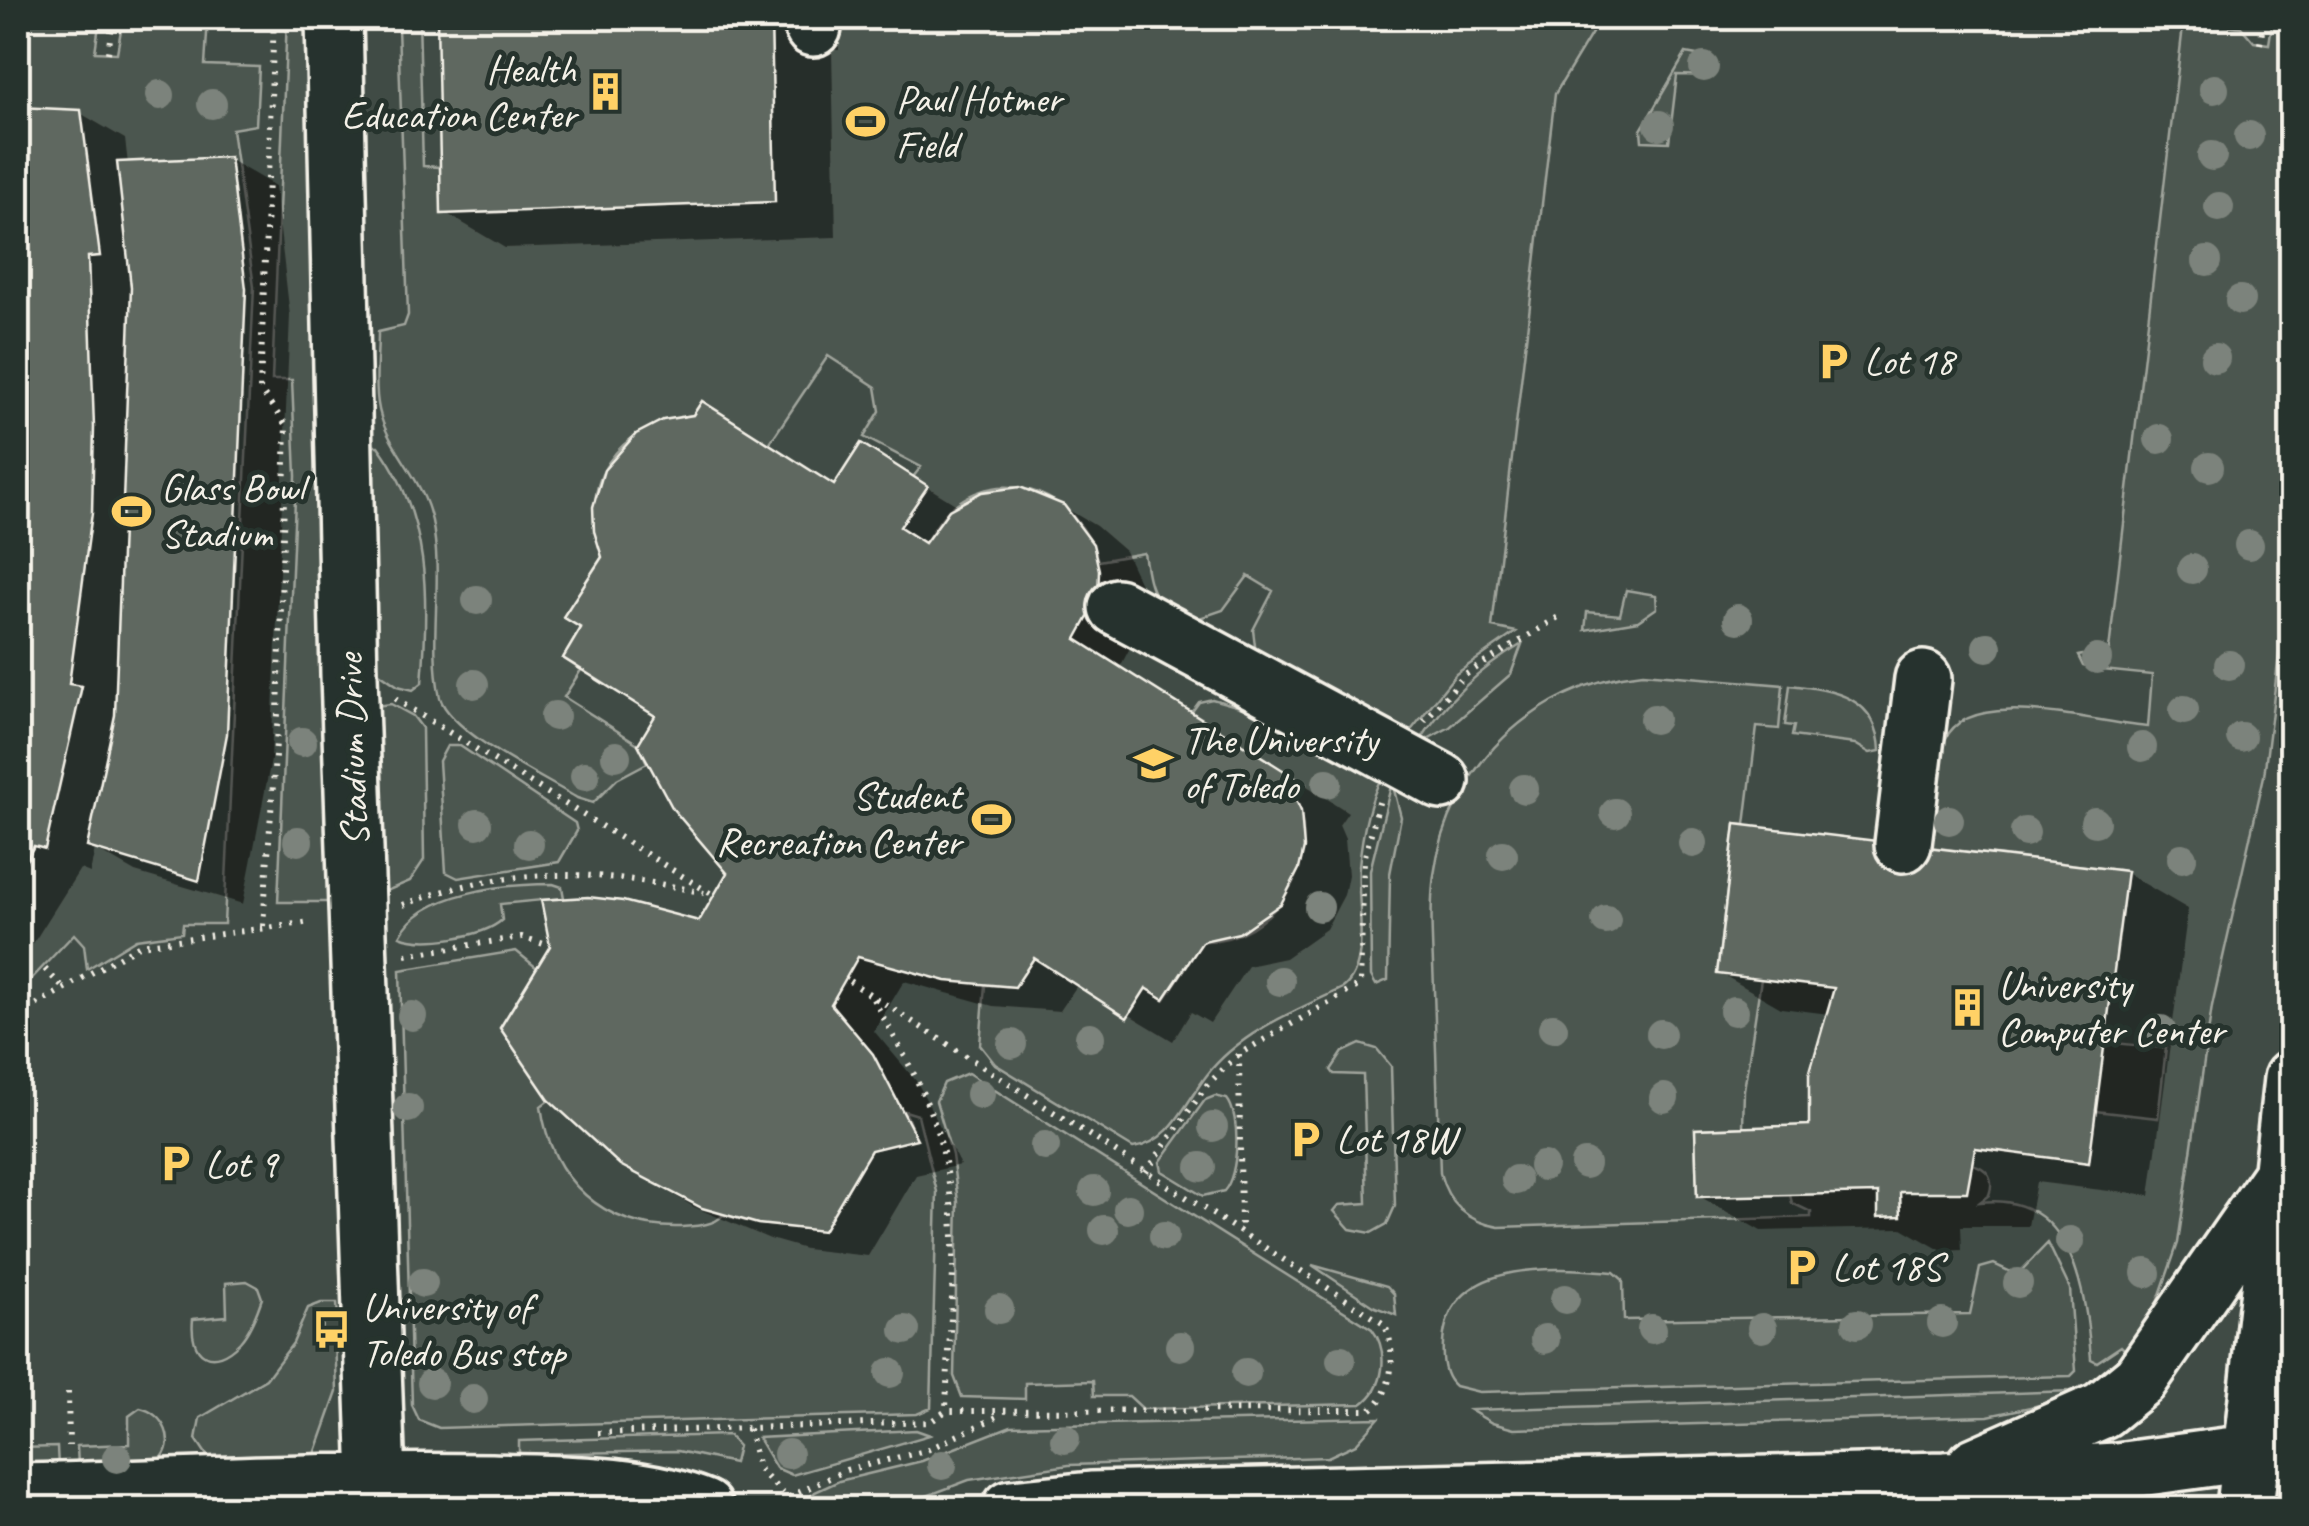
<svg xmlns="http://www.w3.org/2000/svg" width="2309" height="1526" font-family="Caveat,sans-serif">
	<style>
		.built { fill: #404b44 }
		.green { fill: #4c564f; stroke: #a0a49c; stroke-width: 2.5 }
		.shadow { fill: #0007 }
		.building { fill: #5f6861; stroke: #f4f1e8; stroke-width: 2.5 }
		.lines { fill: none; stroke-linecap: round; stroke-linejoin: round }
		.minor-casing { stroke: #f4f1e8; stroke-width: 62 }
		.path { stroke: #f4f1e8; stroke-width: 6; stroke-dasharray: 2.5 8; stroke-linecap: butt }
		.minor { stroke: #26332d; stroke-width: 55 }
		.tree { fill: #7c837b }
		.labels { text-anchor: middle; dominant-baseline: central; stroke-width: 10; stroke-linejoin: round; paint-order: stroke }
		.poi-label { font-size: 40px; fill: #f4f1e8; stroke: #26332d; text-anchor: start }
		.street-label { font-size: 40px; fill: #f4f1e8; stroke: #26332d }
	</style>
	<rect width="100%" height="100%" fill="#323e38"/>
	<filter id="ink" filterUnits="userSpaceOnUse"><feTurbulence type="fractalNoise" baseFrequency=".01" numOctaves="2"/><feDisplacementMap in="SourceGraphic" scale="20" xChannelSelector="R" yChannelSelector="G"/><feConvolveMatrix kernelMatrix="1 2 1 2 8 2 1 2 1" color-interpolation-filters="sRGB"/></filter>
	<g filter="url(#ink)">
		<path class="built" d="M18,18H2291V1508H18Z"/>
		<path class="green" d="M18,18H100L95,52L117,53L123,18H208L205,65L259,67L256,125L232,129L254,287L224,924H183L182,933L136,939L87,969L84,945L74,934L18,993Z
			M287,18H308L334,902H278L296,476L292,380H272Z
			M368,18H419L423,166L440,167L442,214L775,202L771,18H1601L1555,94L1492,627L1516,632L1456,674L1405,738L1256,654L1253,630L1273,591L1248,576L1223,610L1191,621C1152,600 1151,597 1144,553L1098,561C1081,496 1002,460 948,511C939,520 932,532 925,543L900,527L927,487L913,477L921,467L864,437L880,411L876,387L828,356L769,444L702,401L693,415C614,428 578,480 602,557L563,617L581,628L563,658L581,670L564,697L638,744L647,763L617,779L593,803L577,798C543,777 452,734 440,698C428,640 444,580 432,521C423,479 391,451 381,417C373,392 378,359 378,332L404,326L408,315L398,27H368Z
			M2273,18H2291V558L2264,776L2212,1006L2178,1243L2153,1315L2129,1354L2121,1346L2097,1362L2091,1359C2086,1293 2073,1191 1980,1202L1989,1195C1995,1179 1988,1168 1972,1164L1975,1148L2095,1111L2158,1118L2166,1048L2103,1042L2127,871L1929,847C1933,814 1931,771 1945,740C1969,684 2100,724 2148,727L2152,675L2093,669L2083,666L2078,656L2109,650L2183,26L2195,22L2241,27L2254,42L2269,44Z
			M1686,53L1713,58L1712,76L1677,75L1669,142L1642,141L1641,130Z
			M370,446H378C430,516 429,599 422,683L413,690L398,686L375,670Z
			M1626,590L1656,595L1657,608L1638,621L1585,630L1587,612L1620,615Z
			M1522,644L1511,674L1450,727L1418,744C1445,701 1478,670 1522,644Z
			M1643,673L1783,685L1779,729L1757,727L1745,825L1735,824L1717,973L1761,979L1744,1090L1743,1127L1695,1129L1697,1196L1790,1195L1792,1203L1811,1212V1217L1499,1227C1468,1222 1448,1204 1440,1173C1438,1112 1436,1051 1434,990C1433,952 1429,913 1434,875C1449,767 1535,684 1643,673Z
			M1790,685C1835,690 1878,697 1880,751L1870,753L1855,744L1792,736L1794,726L1785,725Z
			M1212,699L1254,711L1383,774C1368,803 1362,834 1359,866C1356,900 1372,965 1343,988C1296,1010 1239,1033 1207,1075C1185,1103 1171,1143 1133,1148L995,1064L980,1045L985,985L1015,987L1034,958L1127,1017L1146,988L1165,999L1203,941C1274,941 1324,863 1295,798L1304,784L1191,713L1199,702Z
			M391,704L413,716L422,728L424,860L410,881L382,893L375,706Z
			M447,746H460L575,823L577,831L559,862L458,878L446,872L439,761Z
			M1392,782L1401,817L1390,874L1388,980L1376,985L1371,976L1370,871Z
			M553,884L562,887L564,898L500,904L502,920C483,937 424,946 400,936C422,891 509,884 553,884Z
			M516,951L537,968L500,1028L549,1100L541,1106C551,1180 603,1229 680,1227C694,1226 714,1226 723,1215L758,1224L823,1231L871,1150L916,1139L905,1111L918,1115L937,1192L931,1408L917,1414L439,1428L419,1420L412,1405L400,970Z
			M1360,1044L1377,1049L1391,1066L1395,1206L1387,1224L1371,1233L1350,1229L1334,1211L1339,1205L1367,1203L1363,1075L1334,1074L1331,1070L1343,1052Z
			M968,1073L1372,1329C1389,1351 1385,1388 1362,1404L1143,1409L1129,1396H1094L1093,1381L1025,1383V1399L962,1397L954,1376L958,1202L952,1155L936,1101L944,1083Z
			M1215,1096L1227,1099C1241,1116 1239,1175 1224,1191L1203,1196L1162,1171L1160,1162L1205,1100Z
			M2048,1243L2070,1289L2076,1371L2071,1376L1479,1392L1455,1386C1443,1376 1442,1358 1443,1343C1448,1258 1552,1267 1614,1272L1623,1280L1624,1320L1970,1314L1980,1268L1994,1264L2017,1275Z
			M1312,1265L1387,1286L1394,1294L1396,1315L1375,1307Z
			M247,1281L258,1287L262,1298C257,1313 250,1331 240,1342C212,1371 189,1356 193,1319L227,1316L226,1283Z
			M321,1303H337L338,1319L323,1320L322,1338L335,1339L337,1392L313,1460L208,1457L196,1439L200,1418L266,1379L293,1343L308,1308Z
			M2073,1391L2040,1405L1988,1416L1514,1429L1492,1423L1470,1410Z
			M140,1408C164,1413 178,1443 159,1461L78,1466L77,1446L129,1444V1416Z
			M1379,1418L1356,1444L1328,1457L1069,1465L969,1480L895,1508H799L815,1492L839,1481L922,1461L1011,1426Z
			M916,1430L930,1435L792,1475L776,1468L758,1438Z
			M728,1435L738,1446L734,1463L678,1451L519,1454V1441Z
			M57,1447L58,1467L18,1468V1448Z"/>
		<path class="shadow" d="M439,18H838L839,50H832L836,237L505,248L444,212Z
			M18,110L80,113L125,139L128,164L230,160L275,186L290,316L271,760L243,904L135,872L95,849L90,873L80,869L34,942L18,952Z
			M703,404L836,486L862,446L960,507L1020,490L1050,499L1096,526L1125,551L1142,588V625L1120,667L1348,812L1339,825L1345,839L1348,875L1344,895L1326,929L1285,958L1248,966L1210,1023L1191,1012L1173,1041L1078,984L1060,1011L993,1006L904,981L874,1031L917,1082L960,1165L916,1175L868,1256L805,1249L770,1239L694,1207L648,1180L572,1122L533,1077L503,1028L700,924L730,873L659,715L584,627L604,558L599,487L625,445L650,428L694,417Z
			M2126,873L2188,909L2150,1196L2036,1182L2028,1226H1961L1962,1250L1942,1251L1902,1228L1761,1231L1699,1196L1811,1127L1829,1014L1781,1008L1720,973Z"/>
		<path class="building" d="M437,18H771L775,202L441,214Z
			M18,107L81,110L100,256L88,257L94,427L92,513L69,684L82,686L45,849L34,846L18,875Z
			M230,157L246,289L227,734L199,881L87,847L115,715L131,287L117,162Z
			M702,401L834,485L861,443L928,486L900,527L925,543L949,510L982,492L1020,487L1064,505L1093,544L1099,570L1098,599L1076,639L1305,784L1295,798L1301,811L1304,848L1299,869L1281,904L1239,933L1203,941L1164,999L1146,988L1127,1018L1034,958L1015,987L946,981L858,957L831,1004L873,1054L917,1139L871,1150L823,1231L758,1224L702,1208L620,1165L549,1100L500,1028L550,946L541,900L588,897L623,901L699,921L727,873L673,809L638,744L655,716L563,658L581,628L563,617L602,557L594,531L593,507L604,470L636,434L663,420L693,415Z
			M1735,824L2127,871L2089,1163L1975,1148L1967,1192H1900L1901,1216L1878,1217V1193L1697,1197L1695,1129L1809,1125V1075L1834,988L1717,974Z"/>
		<g class="lines">
			<defs>
				<path id="minor" d="M334,18L349,675L377,1482
					M813,18V28
					M1117,607L1441,781
					M1903,844L1923,679
					M1975,1466L2102,1410L2140,1379L2281,1176
					M18,1492C175,1488 334,1479 492,1482C561,1484 639,1482 704,1508
					M1011,1508L1091,1500L1945,1480L2117,1471L2292,1447
					M2245,1508L2292,1079"/>
			</defs>
			<use href="#minor" class="minor-casing"/>
			<path class="path" d="M2260,44L2264,18
				M108,53L113,18
				M395,699L713,895
				M1424,721L1465,675L1560,616
				M403,905C507,865 597,869 704,893
				M263,926L278,714L286,425L260,390L274,18
				M406,955L522,937L550,946
				M45,969L66,991
				M873,999C903,1052 935,1106 946,1167C961,1241 948,1335 946,1411
				M18,1015L140,945L311,922
				M1239,1054L1241,1232
				M1146,1172L1207,1085L1239,1054L1360,985L1364,860L1380,799
				M68,1392L69,1446
				M749,1429L758,1468L787,1498L846,1470L925,1451L1001,1415
				M598,1433L930,1422L946,1411L1370,1410C1394,1393 1397,1349 1384,1324L846,979"/>
			<use href="#minor" class="minor"/>
		</g>
		<g class="tree">
			<circle cx="1704" cy="67" r="15"/>
			<circle cx="2214" cy="89" r="15"/>
			<circle cx="160" cy="95" r="15"/>
			<circle cx="212" cy="104" r="15"/>
			<circle cx="1659" cy="125" r="15"/>
			<circle cx="2249" cy="136" r="15"/>
			<circle cx="2212" cy="156" r="15"/>
			<circle cx="2219" cy="207" r="15"/>
			<circle cx="2207" cy="261" r="15"/>
			<circle cx="2240" cy="300" r="15"/>
			<circle cx="2215" cy="358" r="15"/>
			<circle cx="2159" cy="439" r="15"/>
			<circle cx="2209" cy="467" r="15"/>
			<circle cx="2249" cy="545" r="15"/>
			<circle cx="2192" cy="569" r="15"/>
			<circle cx="477" cy="600" r="15"/>
			<circle cx="1738" cy="619" r="15"/>
			<circle cx="1987" cy="647" r="15"/>
			<circle cx="2097" cy="659" r="15"/>
			<circle cx="2229" cy="665" r="15"/>
			<circle cx="474" cy="684" r="15"/>
			<circle cx="2184" cy="710" r="15"/>
			<circle cx="555" cy="716" r="15"/>
			<circle cx="1654" cy="719" r="15"/>
			<circle cx="2241" cy="737" r="15"/>
			<circle cx="302" cy="742" r="15"/>
			<circle cx="2142" cy="747" r="15"/>
			<circle cx="616" cy="756" r="15"/>
			<circle cx="585" cy="776" r="15"/>
			<circle cx="1327" cy="783" r="15"/>
			<circle cx="1524" cy="789" r="15"/>
			<circle cx="1615" cy="813" r="15"/>
			<circle cx="1949" cy="820" r="15"/>
			<circle cx="2095" cy="822" r="15"/>
			<circle cx="477" cy="824" r="15"/>
			<circle cx="2025" cy="832" r="15"/>
			<circle cx="298" cy="841" r="15"/>
			<circle cx="1693" cy="843" r="15"/>
			<circle cx="529" cy="844" r="15"/>
			<circle cx="1503" cy="855" r="15"/>
			<circle cx="2182" cy="858" r="15"/>
			<circle cx="1319" cy="907" r="15"/>
			<circle cx="1606" cy="920" r="15"/>
			<circle cx="1280" cy="981" r="15"/>
			<circle cx="1734" cy="1011" r="15"/>
			<circle cx="412" cy="1016" r="15"/>
			<circle cx="1553" cy="1028" r="15"/>
			<circle cx="2161" cy="1030" r="15"/>
			<circle cx="1661" cy="1034" r="15"/>
			<circle cx="1090" cy="1037" r="15"/>
			<circle cx="1012" cy="1044" r="15"/>
			<circle cx="980" cy="1094" r="15"/>
			<circle cx="1664" cy="1098" r="15"/>
			<circle cx="408" cy="1108" r="15"/>
			<circle cx="1213" cy="1127" r="15"/>
			<circle cx="1045" cy="1146" r="15"/>
			<circle cx="1585" cy="1164" r="15"/>
			<circle cx="1543" cy="1166" r="15"/>
			<circle cx="1201" cy="1167" r="15"/>
			<circle cx="1516" cy="1180" r="15"/>
			<circle cx="1094" cy="1191" r="15"/>
			<circle cx="1128" cy="1209" r="15"/>
			<circle cx="1104" cy="1230" r="15"/>
			<circle cx="1164" cy="1236" r="15"/>
			<circle cx="2070" cy="1241" r="15"/>
			<circle cx="2146" cy="1273" r="15"/>
			<circle cx="423" cy="1283" r="15"/>
			<circle cx="2018" cy="1283" r="15"/>
			<circle cx="1565" cy="1299" r="15"/>
			<circle cx="999" cy="1309" r="15"/>
			<circle cx="1942" cy="1323" r="15"/>
			<circle cx="1857" cy="1324" r="15"/>
			<circle cx="1762" cy="1328" r="15"/>
			<circle cx="1652" cy="1329" r="15"/>
			<circle cx="905" cy="1330" r="15"/>
			<circle cx="1545" cy="1339" r="15"/>
			<circle cx="1180" cy="1346" r="15"/>
			<circle cx="1341" cy="1360" r="15"/>
			<circle cx="890" cy="1373" r="15"/>
			<circle cx="1246" cy="1373" r="15"/>
			<circle cx="432" cy="1383" r="15"/>
			<circle cx="473" cy="1399" r="15"/>
			<circle cx="1065" cy="1439" r="15"/>
			<circle cx="788" cy="1454" r="15"/>
			<circle cx="117" cy="1458" r="15"/>
			<circle cx="942" cy="1465" r="15"/>
		</g>
	</g>
	<defs>
		<symbol id="building-bare" viewBox="-9 -9 18 18"><path d="M-4-6H4V6H1V3H-1V6H-4ZM-2.5-4.3h1.7v1.8h-1.7ZM.8-4.3h1.7v1.8H.8ZM-2.5-1h1.7V.8h-1.7ZM.8-1h1.7V.8H.8Z" fill="#ffd166" stroke="#26332d" stroke-width="2.5" paint-order="stroke"/></symbol>
		<symbol id="stadium-bare" viewBox="-9 -9 18 18"><path d="M0-5a6.5 5 0 1 0 0 10a6.5 5 0 1 0 0-10ZM-3.5-1.8h7v3.6h-7Z" fill="#ffd166" stroke="#26332d" stroke-width="2.5" paint-order="stroke"/></symbol>
		<symbol id="parking-bare" viewBox="-9 -9 18 18"><path d="M-3.5-5.5H1a3.5 3.5 0 0 1 0 7H-1V5.5H-3.5ZM-1-3.4V-.6H.8a1.4 1.4 0 0 0 0-2.8Z" fill="#ffd166" stroke="#26332d" stroke-width="2.5" paint-order="stroke"/></symbol>
		<symbol id="university-bare" viewBox="-9 -9 18 18"><path d="M0-5L7-2L0 1L-7-2ZM-4 1L0 2.5L4 1V4Q0 6-4 4Z" fill="#ffd166" stroke="#26332d" stroke-width="2.5" paint-order="stroke"/></symbol>
		<symbol id="bus-bare" viewBox="-9 -9 18 18"><path d="M-5-6H5V4H4V6H2V4H-2V6H-4V4H-5ZM-3.5-4V0h7V-4ZM-3.5 1.2v1.5H-2V1.2ZM2 1.2v1.5H3.5V1.2Z" fill="#ffd166" stroke="#26332d" stroke-width="2.5" paint-order="stroke"/></symbol>
	</defs>
	<g fill-rule="evenodd">
		<use href="#building-bare" x="578" y="64" width="55" height="55"/>
		<use href="#stadium-bare" x="838" y="94" width="55" height="55"/>
		<use href="#parking-bare" x="1806" y="334" width="55" height="55"/>
		<use href="#stadium-bare" x="104" y="484" width="55" height="55"/>
		<use href="#university-bare" x="1126" y="736" width="55" height="55"/>
		<use href="#stadium-bare" x="964" y="792" width="55" height="55"/>
		<use href="#building-bare" x="1940" y="980" width="55" height="55"/>
		<use href="#parking-bare" x="1278" y="1112" width="55" height="55"/>
		<use href="#parking-bare" x="148" y="1136" width="55" height="55"/>
		<use href="#parking-bare" x="1774" y="1240" width="55" height="55"/>
		<use href="#bus-bare" x="304" y="1302" width="55" height="55"/>
	</g>
	<g class="labels">
		<g class="poi-label">
			<text x="576" y="69" text-anchor="end">Health<tspan x="576" dy="46">Education Center</tspan></text>
			<text x="896" y="99">Paul Hotmer<tspan x="896" dy="46">Field</tspan></text>
			<text x="1864" y="361">Lot 18</text>
			<text x="161" y="488">Glass Bowl<tspan x="161" dy="46">Stadium</tspan></text>
			<text x="1184" y="740">The University<tspan x="1184" dy="46">of Toledo</tspan></text>
			<text x="961" y="796" text-anchor="end">Student<tspan x="961" dy="46">Recreation Center</tspan></text>
			<text x="1998" y="985">University<tspan x="1998" dy="46">Computer Center</tspan></text>
			<text x="1336" y="1139">Lot 18W</text>
			<text x="205" y="1164">Lot 9</text>
			<text x="1832" y="1267">Lot 18S</text>
			<text x="362" y="1307">University of<tspan x="362" dy="46">Toledo Bus stop</tspan></text>
		</g>
		<g class="street-label">
			<text transform="translate(352 750) rotate(-92)">Stadium Drive</text>
		</g>
	</g>
	<rect width="2309" height="1526" fill="none" stroke="#26332d" stroke-width="60"/>
	<rect x="30" y="30" width="2249" height="1466" fill="none" stroke="#f4f1e8" stroke-width="4" filter="url(#ink)"/>
</svg>
